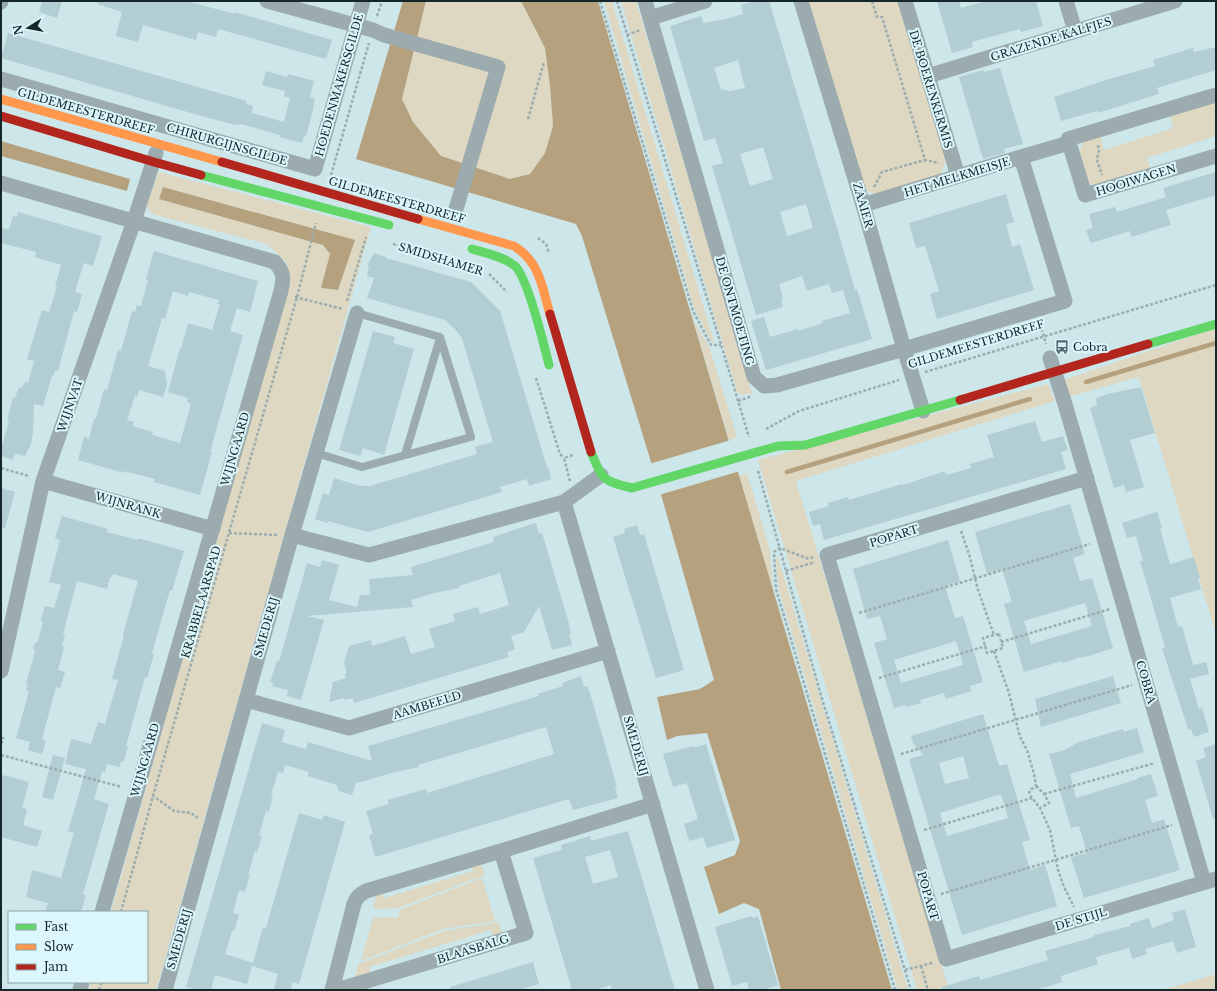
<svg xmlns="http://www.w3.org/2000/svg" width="1217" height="991" font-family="'Libre Baskerville',serif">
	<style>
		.green { fill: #ded8c2; fill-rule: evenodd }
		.water { fill: #b5a17e }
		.pier { fill: #cce6ea }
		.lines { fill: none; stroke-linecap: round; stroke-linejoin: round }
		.stream { stroke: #b5a17e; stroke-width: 4.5 }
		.building { fill: #b2ced2; fill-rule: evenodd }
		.path { stroke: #9cadaf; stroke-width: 2.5; stroke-dasharray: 3 2; stroke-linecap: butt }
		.lane { stroke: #9babae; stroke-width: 8 }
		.street { stroke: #9babae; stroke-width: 15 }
		.fast { stroke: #63d668; stroke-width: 9 }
		.slow { stroke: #ff974d; stroke-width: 9 }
		.jam { stroke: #b3261e; stroke-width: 9 }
		.labels { text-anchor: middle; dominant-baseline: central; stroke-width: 4; stroke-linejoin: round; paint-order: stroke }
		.street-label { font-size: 11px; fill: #15272b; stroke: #dcf7fc }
		.poi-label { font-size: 11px; fill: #15272b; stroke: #dcf7fc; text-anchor: start }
	</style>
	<rect width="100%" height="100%" fill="#cce6ea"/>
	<path class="green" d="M426,1H521L545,48L550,86L553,126L545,153L530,174L510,179L441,156L413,122L402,99Z
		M604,1H612L714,342L712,343L694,308Z
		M621,1H636L752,393L742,395L737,392Z
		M808,1H898L946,159L941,174L876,195L864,189Z
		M1216,102V136L1147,158L1151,170L1099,186L1088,183L1079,156L1083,142L1101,136L1104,150L1173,128L1170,116Z
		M159,172L371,227L156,990H88L91,982H147V912H111L178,674L291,280L286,262L267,244L152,214L146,206ZM163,187L355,240L338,290L321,288L330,254L323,245L159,199Z
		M693,319L710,349L737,437L729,440Z
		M1216,328V634L1139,377L1068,397L1064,380Z
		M1048,384L1055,401L796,481L949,990H917L758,460Z
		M747,473L770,550L773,589L739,476Z
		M778,557L908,990H898L896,984L780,593L777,578L776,558Z
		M481,863L485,875L398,908L373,909L377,894L382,892L384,898L473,871L472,866Z
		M482,878L495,921L443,929L361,961L373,918L399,917V910Z
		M499,922L502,933L493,936L491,930L369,967L370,973L360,976H355L358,964L444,931Z
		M1216,974V990H1163Z"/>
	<path class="water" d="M403,1H426L402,99L413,122L441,156L510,179L530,174L545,153L553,126L550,86L545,48L521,1H598L892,990H781L759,909L744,903L719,914L704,867L735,855L740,841L707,733L677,736L667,740L657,697L700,689L714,680L662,498L582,236L576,224L356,159Z
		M1,141L130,179L127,191L1,156Z
		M163,187L355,240L338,290L321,288L330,254L323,245L159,199Z"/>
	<path class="pier" d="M731,440L740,471L659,495L649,464Z"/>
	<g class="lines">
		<path class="stream" d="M1086,382L1216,343
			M787,472L1030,399"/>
	</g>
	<path class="building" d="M42,1H62L57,18L39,12Z
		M97,1H186L235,14V12L332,40L326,59L218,29L216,37L198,32L196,40L143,25L138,42L116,36L122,12L97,4Z
		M755,1H769L840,238L855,290L857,289L872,339L766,370L751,321L764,317L770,337L798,329V331L823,323L822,321L850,313L843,290L832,293L829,284L807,291L802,276L779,284L783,299H781L783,307L756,315L712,166L723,163L715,138L704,141L670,26L701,16L703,23L726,19L743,14L741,5ZM738,60L745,88L730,91L721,89L714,68ZM763,147L773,179L750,186L740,154ZM806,204L813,228L787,236L780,212Z
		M937,1H959L961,8L986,1H1036L1043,26L1021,32L1020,29L994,36L972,42L973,47L952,53Z
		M8,33L247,101L246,104L253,106L252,113L284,122L290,98L284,96L285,91L262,85L266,71L287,77L288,74L314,81L310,97L315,99L313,106H314L306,136H304L302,143L279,137L280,135L241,124L240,125L235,124V125L191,113L1,58Z
		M1216,47V70L1157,88L1159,94L1098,113L1097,111L1061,121L1054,97L1106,80L1155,66L1153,60L1193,48L1194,52Z
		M1000,68L1023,144L1004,149L1005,153L983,159L959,77L983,70L984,72Z
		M1216,172V195L1166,210L1171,225L1131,237L1130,231L1091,243L1086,230L1093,228L1089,214L1115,207L1117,212L1166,197L1163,188Z
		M1006,194L1014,222L1006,224L1012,247L1020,244L1034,290L937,319L930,294L939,291L925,246L916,248L909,223Z
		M18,212L102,236L93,266L84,263L80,275L75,292L82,294L77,312L74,311L58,371L55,370L53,376H52L43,406L34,404L33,432L31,444L25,456L15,453L13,460L1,456V449L9,421L7,420L13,397L15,398L18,389L23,386L25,382L28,383L34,361L27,359L42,310L49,312L57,287H55L61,265L35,257L36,252L1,243V227L9,230L13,216L17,217Z
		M154,251L258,281L250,312L237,308L230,331L243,335L210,452H212L200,495L154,482L155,479L124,471V473L78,460L84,437L89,439L94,419H96L104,389L107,390L118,350L121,351L132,311L135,312L137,305L141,306L148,280L146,279ZM173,291L188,296L189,292L219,300L217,304H220L212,330L188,323L181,349L180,348L168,392L188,398L187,402L191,404L180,443L152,435L153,432L132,426L134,422L127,420L135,396L137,397L139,390L163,397L167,385L165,371L148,366L162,318L165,319Z
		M374,253L386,257V258L471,282L500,311L547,467L548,466L551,479L529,486L527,479L500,487L502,492L368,532L328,521V523L315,519L323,493L329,495L334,478L360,486H370L477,454L475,447L493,442L462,338L454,328L445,320L367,298L374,278L367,276L369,266H367Z
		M373,331L395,337L393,343L414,349L384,455L363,448L360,456L339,450Z
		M1141,387L1155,433L1130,440L1144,487L1126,492L1124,485L1114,488L1090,408L1097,405L1096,398L1107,394Z
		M1035,421L1042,442L1063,436L1068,450L1061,452L1066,469L824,540L820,524L813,526L809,512L829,506L828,503L848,497L849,500L902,484L903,485L945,471L946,475L971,468L970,464L994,457L987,435Z
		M1,488L15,492L5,528L1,527Z
		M1070,504L1085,554L1073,558L1080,581L1092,578L1113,648L1089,656L1076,658V659L1062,663V661L1024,672L1004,604L1012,602L1002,569L987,574L975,532ZM1085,603L1092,626L1031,644L1024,621Z
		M1157,512L1162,528H1160L1170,564L1194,557L1200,578L1198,579L1201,589L1170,598L1178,627L1182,626L1193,665L1206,662L1209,674L1190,679L1199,709L1202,708L1209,732L1194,737L1191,729H1188L1162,648L1165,647L1140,561H1143L1136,536L1127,538L1122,523Z
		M62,516L108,529L107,532L138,540V538L184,551L172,591L170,590L161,621L152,653L154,654L147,678L145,677L128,739L126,746H128L124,761H121L120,767L107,764L105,772L102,771L94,799L109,804L83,894L86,895L81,912H45L48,903L26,897L32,870L61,878L74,833L68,831L86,769L65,764L71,739L91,744L98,722L105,724L118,680L112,679L124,635L123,634L138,581L113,574L112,577H110L107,589L77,581L63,634L65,635L62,646L64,647L58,670L65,672L60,688L56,687L42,739L46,741L42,754L28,750L30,742L16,738L29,691L26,690L28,684L26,683L34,656L35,651L33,648L35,643L38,641L43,622L41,621V619L45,606L54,608L61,585L49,582L60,540L55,538Z
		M536,523L539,534L542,533L543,536L568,620L571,634H569L572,645L552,650L539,606L524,632L511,636L515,649L507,652L509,657L354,703L353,698L345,700L344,698L329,702L333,682L346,678L345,674L347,673L344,663L349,646L371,640L372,646L405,636L411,654L435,647L429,629L455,621L453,614L478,607L480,614L509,605L500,573L459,586L460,588L434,593L411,600L413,607L307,616L324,620L301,700L287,696L288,690L272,686L273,683L270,682L277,661H279L280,658L307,563L320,567L322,560L339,565L329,600L357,607L360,595H370L369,579L413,575L411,567L494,542L493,537Z
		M637,525L640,535L644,534L684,670L656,678L613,537L625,533L624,529Z
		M948,540L960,581L945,586L955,618L963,616L983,682L970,686L971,691L946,699L944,693L920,700L921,703L907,707L906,705L894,708L874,643L887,639L880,616L867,619L853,569ZM956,641L963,665L901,683L894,660Z
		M581,676L584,687L587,686L590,693L617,787H615L618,798L573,810L569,799L375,857L369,835L373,834L366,811L389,804L388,800L426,789L427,793L554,754L546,727L418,765L419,767L392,773L357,783V780L352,795L339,791L337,785L308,776L309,772L285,765L283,773L278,772L271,795L273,796L269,811L268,812L266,811L259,835L262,836L257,852L255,851L248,875H250L245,892L239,890L233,913L239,915L234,931H232L225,954L253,963L263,927L266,928L299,813L322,820L324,815L345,822L299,984L292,982L291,990H274L278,974L252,966L247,984L215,975L211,990H197L186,987L262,723L285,730L282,742L306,749L308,742L372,761L368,746L539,696L538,694L563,686L562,683Z
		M1113,676L1118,694L1121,703L1041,727L1035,699Z
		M983,714L999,766L1007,764L1021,811L1030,840L1022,842L1030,870L1045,865L1057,906L962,935L909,759L923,755L913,743L911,736ZM963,756L969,778L945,784L939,763ZM1001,794L1008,818L947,836L940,813Z
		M1137,728L1144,752L1070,774L1076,798L1138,779L1137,778L1151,774L1158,796L1145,800L1152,823L1164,819L1180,870L1084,898L1071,857L1087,853L1079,826L1071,828L1049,754L1062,751L1079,742L1086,740L1123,729L1124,732Z
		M706,744L735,840L707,848L703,837L689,841L684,824L698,819L687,783L673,787L663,754L693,746L694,748Z
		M1216,744V818L1213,819L1196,761L1206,757L1203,748Z
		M53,755L65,758L53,800L42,797Z
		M3,775L29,782L22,808L27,809L23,825L42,831L37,847L1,837V782Z
		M628,831L675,990H611V985L595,990H572L533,858L562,850L561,845L590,836L591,841ZM610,850L618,877L593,884L585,857Z
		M1185,909L1196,947L1177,953L1173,941L1145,949L1147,954L1132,959L1129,948L1096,957L1098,964L1061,976L1062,982L1036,990H942V987L979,976L980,980L1048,960L1045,951L1094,937V935L1099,934L1130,926V924L1149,918L1152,928L1174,920L1172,913Z
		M751,916L752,918L758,916L778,985L763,990H749L747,982L732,986L715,927Z
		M533,962L539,984L518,990H450V987Z"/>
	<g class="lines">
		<path class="path" d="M600,1L693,311L711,345H721
			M617,1L749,437
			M872,1L877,17H882L925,160L939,163
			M377,16L382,1
			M627,35L640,30
			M528,119L544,62
			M1098,145L1099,150L1097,160L1102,175
			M331,175L369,43
			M874,187L882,172L925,160
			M538,238L546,244L549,253
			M393,244L461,264
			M489,274L507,292
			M295,297L343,309
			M347,301L366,237
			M1040,324L1046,344
			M925,372L1216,285
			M536,378L560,454L564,458
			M738,401L752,396
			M766,429L799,411L899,380
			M1,468L29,476
			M758,471L820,692L911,990
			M570,481L564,458L573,455
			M961,531L969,554L978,590L994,635
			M229,533L278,535
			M813,557L809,559L780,548L774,552L776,589L895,990
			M786,571L815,562
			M859,613L1090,544
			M999,634L1003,648L987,653L983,638Z
			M1001,642L1110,609
			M994,651L1009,693L1020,737L1027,750L1034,774L1036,786L1030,790L1029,794L1040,808L1050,830L1058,870L1064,887L1074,907
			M879,678L986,646
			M1,738H3L1,745
			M901,754L1132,685
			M1,755L122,787
			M1036,786L1044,794L1049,803L1040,808
			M1044,794L1155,763
			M152,795L174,811L191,813L198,818
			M924,830L1032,798
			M941,894L1172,825
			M121,912L153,796L297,297L316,223
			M921,966L928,990
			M905,970L932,963
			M99,990L102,982"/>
		<path class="lane" d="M316,453L362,467L471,437L440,337L357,313
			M405,455L440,338"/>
		<path class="street" d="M267,1L373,30L384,35L498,67L456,209
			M645,1L754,377L764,386L777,385L904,349L1065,301L1021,157L863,205
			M801,1L863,205L904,349L923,411
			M905,1L958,176
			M1066,1L1075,31
			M1,2V1
			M650,18L705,1
			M928,76L1175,1
			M1,79L315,169L363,1
			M1216,95L1068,139L1085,195L1216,156
			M1021,157L1069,143
			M1,183L275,262C284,273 284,277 281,291L102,912
			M1050,358L1065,404L1204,882
			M1087,478L827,555L946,959L1216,879
			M43,481L213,529
			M564,502L707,990
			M292,535L357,313
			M1,671L43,481L134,221L156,153
			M246,700L349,728L608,651
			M501,851L653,804
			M80,990L82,982
			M165,990L292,535L369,555L564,502L601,475
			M332,990L354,904C356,898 360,894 366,891L501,851L526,933L337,990"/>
		<path class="fast" d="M201,175L389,225
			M472,249C485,253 505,257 515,266C528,278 544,345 549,365
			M1148,344L1216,324
			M591,452C603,480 602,481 632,488L778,446L805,445L960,400"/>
		<path class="slow" d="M1,99L222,162
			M418,219L514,246C540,262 542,287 550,314"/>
		<path class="jam" d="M1,116L154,162L201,175
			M222,162L418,219
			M550,314L591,452
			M960,400L1148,344"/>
	</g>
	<defs>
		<symbol id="bus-bare" viewBox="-9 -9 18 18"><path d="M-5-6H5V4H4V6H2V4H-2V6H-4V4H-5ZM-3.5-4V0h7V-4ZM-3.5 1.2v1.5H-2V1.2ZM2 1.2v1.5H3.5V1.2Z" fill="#556a6e" stroke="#dcf7fc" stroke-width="2.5" paint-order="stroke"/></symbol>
	</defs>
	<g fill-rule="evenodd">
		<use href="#bus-bare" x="1052" y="337" width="20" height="20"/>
	</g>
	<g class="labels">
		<g class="street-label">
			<text transform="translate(1051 39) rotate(-17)">GRAZENDE KALFJES</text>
			<text transform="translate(339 85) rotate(-74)">HOEDENMAKERSGILDE</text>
			<text transform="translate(931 89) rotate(73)">DE BOERENKERMIS</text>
			<text transform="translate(86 111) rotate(16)">GILDEMEESTERDREEF</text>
			<text transform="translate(227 144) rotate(16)">CHIRURGIJNSGILDE</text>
			<text transform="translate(957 177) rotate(-17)">HET MELKMEISJE</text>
			<text transform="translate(1136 180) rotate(-17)">HOOIWAGEN</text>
			<text transform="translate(397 200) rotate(16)">GILDEMEESTERDREEF</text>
			<text transform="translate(863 205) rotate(74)">ZAAIER</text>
			<text transform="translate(441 259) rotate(17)">SMIDSHAMER</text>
			<text transform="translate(735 311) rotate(74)">DE ONTMOETING</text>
			<text transform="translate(976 344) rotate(-17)">GILDEMEESTERDREEF</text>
			<text transform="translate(70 405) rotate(-71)">WIJNVAT</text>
			<text transform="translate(235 449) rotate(-74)">WIJNGAARD</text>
			<text transform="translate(128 505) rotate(16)">WIJNRANK</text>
			<text transform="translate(894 536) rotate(-17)">POPART</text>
			<text transform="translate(201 602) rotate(-74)">KRABBELAARSPAD</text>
			<text transform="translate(266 627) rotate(-74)">SMEDERIJ</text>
			<text transform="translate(1146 682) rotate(74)">COBRA</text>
			<text transform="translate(427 705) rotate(-17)">AAMBEELD</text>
			<text transform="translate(636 746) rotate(74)">SMEDERIJ</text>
			<text transform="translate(145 760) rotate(-74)">WIJNGAARD</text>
			<text transform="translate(928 896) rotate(74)">POPART</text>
			<text transform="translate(1081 919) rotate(-17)">DE STIJL</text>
			<text transform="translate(179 939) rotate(-74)">SMEDERIJ</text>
			<text transform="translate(473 949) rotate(-17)">BLAASBALG</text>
		</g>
		<g class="poi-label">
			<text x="1073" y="347">Cobra</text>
		</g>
	</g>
	<rect width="1217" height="991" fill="none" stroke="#15272b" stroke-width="4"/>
	<rect x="8" y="911" width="140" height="72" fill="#dcf7fc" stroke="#8ca4a8"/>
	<rect x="16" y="924" width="20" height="6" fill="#63d668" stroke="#8ca4a8"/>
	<text x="44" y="931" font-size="12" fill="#15272b">Fast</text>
	<rect x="16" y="944" width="20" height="6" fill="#ff974d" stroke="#8ca4a8"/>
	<text x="44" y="951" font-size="12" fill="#15272b">Slow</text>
	<rect x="16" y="964" width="20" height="6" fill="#b3261e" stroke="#8ca4a8"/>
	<text x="44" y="971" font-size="12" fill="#15272b">Jam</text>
	<g transform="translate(28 28) rotate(259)" stroke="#dcf7fc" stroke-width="3" paint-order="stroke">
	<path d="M0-3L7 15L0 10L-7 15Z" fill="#15272b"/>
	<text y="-6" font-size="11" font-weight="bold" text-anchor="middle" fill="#15272b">N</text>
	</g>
</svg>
